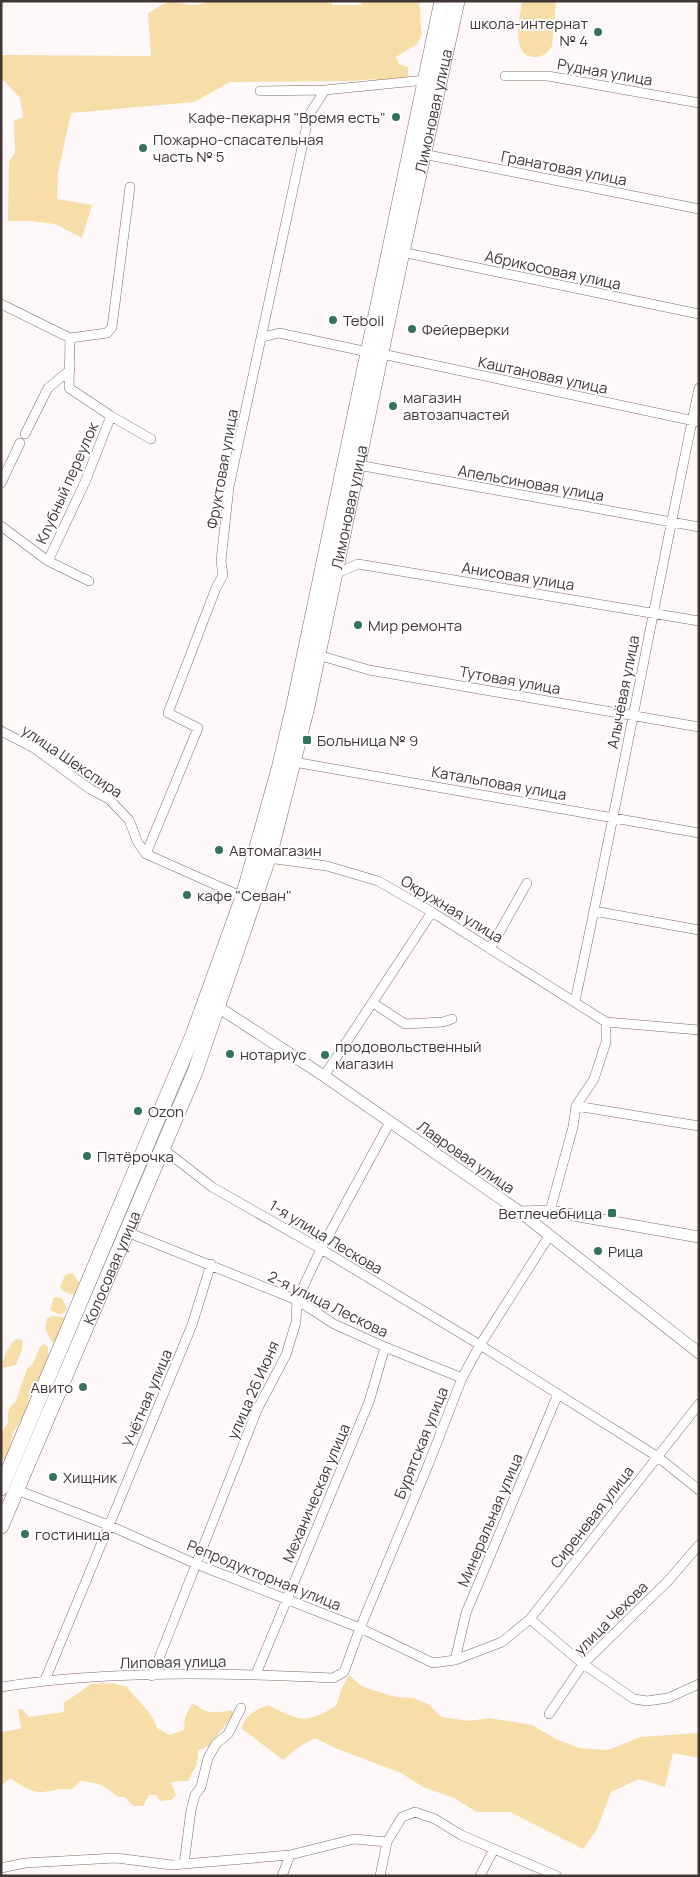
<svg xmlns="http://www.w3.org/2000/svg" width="700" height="1877" font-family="Manrope,sans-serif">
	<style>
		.green { fill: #f7dda7 }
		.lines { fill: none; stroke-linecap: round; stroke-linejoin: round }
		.minor-casing { stroke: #7e6a67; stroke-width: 10 }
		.tertiary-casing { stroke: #7e6a67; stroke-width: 12 }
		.trunk-casing { stroke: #7e6a67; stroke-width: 16 }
		.minor { stroke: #fff; stroke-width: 9 }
		.tertiary { stroke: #fff; stroke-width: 11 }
		.trunk { stroke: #fff; stroke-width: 15 }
		.poi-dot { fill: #34725f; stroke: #fff; stroke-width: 2 }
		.labels { text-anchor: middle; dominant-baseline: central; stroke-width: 4; stroke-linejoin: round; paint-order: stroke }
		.poi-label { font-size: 15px; fill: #403735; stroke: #fff; text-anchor: start }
		.street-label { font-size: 15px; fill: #403735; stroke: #fff }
	</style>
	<rect width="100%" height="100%" fill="#fef9f8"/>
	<path class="green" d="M169,1C181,1 195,10 206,1H332V5H361L362,1H424L419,4C422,15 419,23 422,34L417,44L396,57L399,64L408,67V76L398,82H377L375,79L353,81L230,82L194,102L71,113L58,173L57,199L92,205L82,238L55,224L31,221H8L9,161L15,153L14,121L23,117L20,98L4,81L1,80V55L151,56L148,13Z
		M522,1H556L552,46C548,53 543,57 535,57C510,57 520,17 522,1Z
		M69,1273L73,1274L79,1282L78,1289L73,1295L63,1291L60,1287L65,1275Z
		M54,1297L62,1298L67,1308L65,1312L60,1315L50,1310Z
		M53,1316L65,1317V1324L55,1342H52L45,1329L47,1318Z
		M16,1339L22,1340C24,1349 19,1356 16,1365L3,1368C1,1360 10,1344 16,1339Z
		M44,1344L48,1347V1361L35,1390L30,1395L23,1417L13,1433L6,1460L1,1458V1433L8,1423V1413L10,1407L16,1401L27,1369L33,1363L40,1347Z
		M349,1675L361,1686L379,1692L396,1697L414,1698L430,1705L441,1717L469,1721L489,1718L532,1725L556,1739L579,1748L608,1750L641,1737L699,1733V1758L673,1753L665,1787L639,1779L611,1792L597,1829L583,1849L510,1812H477L454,1798L423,1787L401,1773L335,1748L315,1738L299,1747L283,1760L241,1728C248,1714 253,1711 268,1705C300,1721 304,1725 336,1706L341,1690Z
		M112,1683L127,1687C138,1702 151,1710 157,1728L170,1735L184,1730L185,1717L192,1704C198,1705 198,1707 203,1710C211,1714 223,1712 232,1710L233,1715L209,1746L198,1751L197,1764L188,1781L171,1782L176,1795L171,1800L160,1801L156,1795H149L143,1806H133L125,1797H118C103,1784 99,1783 80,1781L71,1790C57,1788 55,1791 43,1792C33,1794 19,1784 10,1778L1,1786V1732L21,1729L18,1709H22L29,1717L64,1712V1703L91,1684Z"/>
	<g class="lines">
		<defs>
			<path id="minor" d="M505,76H548L699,103
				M260,91L325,90L426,80
				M423,154L699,209
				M402,252L699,314
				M1,304L70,338L107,333L112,327L130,187
				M263,337L279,333L368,352
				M70,338L69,388L111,416L151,439
				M382,354L699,422
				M25,434L48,388L70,370
				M358,465L699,527
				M1,483L20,443
				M1,526L48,561L89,581
				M48,561L85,482L111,416
				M335,574L358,564L699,621
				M318,655L369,670L699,727
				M1,731L34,748L90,789L109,799L129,820L138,843L146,854L243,897
				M294,762L699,833
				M146,854L198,728L168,713L216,588L223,575L221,561L229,487L309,115L325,90
				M268,858L327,866L378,881L432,912L606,1022L699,1030
				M594,911L699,930
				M490,949L527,883
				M575,1001C619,797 656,592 699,388
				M373,1003L405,1024L443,1022L452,1019
				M324,1076L432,912
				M576,1106L699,1126
				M162,1148L212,1187L321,1249L480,1345L658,1457L699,1490
				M550,1211L573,1127L576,1106L594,1079L606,1042V1022
				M127,1232L297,1300L334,1324L385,1347L462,1378
				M17,1490L108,1525L196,1564L360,1628L433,1663L455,1660L502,1642L530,1619L699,1404
				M530,1619L583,1664L634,1699L647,1701L668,1698L699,1684
				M455,1660L466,1613L558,1394
				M256,1674L369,1402L385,1347
				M152,1676L257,1410L286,1355L296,1322L297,1300L321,1249L390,1122
				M45,1680L192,1325L211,1264
				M1,1687C108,1670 225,1673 333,1678L344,1672L360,1628L429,1463L462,1378L480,1345L549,1236
				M549,1714L583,1664L668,1581L699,1545
				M184,1864L191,1810L195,1795L201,1787L208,1758L216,1744L228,1734L241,1708
				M1,1868L25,1863L116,1858L172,1865L290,1855L354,1839L387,1842
				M282,1876L290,1855
				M380,1876L387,1842L402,1817L415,1812L435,1819L461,1835L557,1876
				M480,1876L494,1849"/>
			<path id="tertiary" d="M211,1004L218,1007L324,1076L520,1212L699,1353
				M520,1212L550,1211L699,1237"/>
			<g id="trunk">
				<path d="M1,1488L193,1035L243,897L279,769L294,705L442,1"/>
				<path id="s1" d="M1,1526L195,1072L270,853L307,707L402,252L457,1"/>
			</g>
		</defs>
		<use href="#minor" class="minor-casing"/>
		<use href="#tertiary" class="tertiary-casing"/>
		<use href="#trunk" class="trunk-casing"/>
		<use href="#minor" class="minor"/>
		<use href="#tertiary" class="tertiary"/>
		<use href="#trunk" class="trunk"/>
	</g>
	<g class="poi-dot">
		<circle cx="598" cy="32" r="5"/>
		<circle cx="396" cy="117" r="5"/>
		<circle cx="143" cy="148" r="5"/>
		<circle cx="333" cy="320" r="5"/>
		<circle cx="412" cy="329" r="5"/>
		<circle cx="393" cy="406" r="5"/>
		<circle cx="358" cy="625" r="5"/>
		<rect x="302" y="735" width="10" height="10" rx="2.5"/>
		<circle cx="219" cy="850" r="5"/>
		<circle cx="187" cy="895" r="5"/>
		<circle cx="230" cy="1054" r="5"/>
		<circle cx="325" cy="1055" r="5"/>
		<circle cx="138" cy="1111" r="5"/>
		<circle cx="87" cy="1156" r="5"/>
		<rect x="607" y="1208" width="10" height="10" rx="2.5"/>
		<circle cx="598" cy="1251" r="5"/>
		<circle cx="83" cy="1387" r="5"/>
		<circle cx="53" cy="1477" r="5"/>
		<circle cx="25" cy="1534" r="5"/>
	</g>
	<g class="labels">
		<g class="poi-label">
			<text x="588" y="23" text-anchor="end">школа-интернат<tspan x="588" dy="17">№ 4</tspan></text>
			<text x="386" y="117" text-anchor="end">Кафе-пекарня "Время есть"</text>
			<text x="153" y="139">Пожарно-спасательная<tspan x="153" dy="17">часть № 5</tspan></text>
			<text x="343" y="320">Teboil</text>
			<text x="422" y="329">Фейерверки</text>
			<text x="403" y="397">магазин<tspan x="403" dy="17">автозапчастей</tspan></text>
			<text x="368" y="625">Мир ремонта</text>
			<text x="317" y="740">Больница № 9</text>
			<text x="229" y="850">Автомагазин</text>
			<text x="197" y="895">кафе "Севан"</text>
			<text x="335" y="1046">продовольственный<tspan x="335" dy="17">магазин</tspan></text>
			<text x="240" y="1054">нотариус</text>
			<text x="148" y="1111">Ozon</text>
			<text x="97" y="1156">Пятёрочка</text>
			<text x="602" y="1213" text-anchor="end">Ветлечебница</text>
			<text x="608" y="1251">Рица</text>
			<text x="73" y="1387" text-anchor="end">Авито</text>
			<text x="63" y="1477">Хищник</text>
			<text x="35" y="1534">гостиница</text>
		</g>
		<g class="street-label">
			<text transform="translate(605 72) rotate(10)">Рудная улица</text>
			<text stroke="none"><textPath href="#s1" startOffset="1485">Лимоновая улица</textPath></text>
			<text transform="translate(564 168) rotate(11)">Гранатовая улица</text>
			<text transform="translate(553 270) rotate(12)">Абрикосовая улица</text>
			<text transform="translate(543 375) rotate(12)">Каштановая улица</text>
			<text transform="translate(222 469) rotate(-80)">Фруктовая улица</text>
			<text transform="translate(67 483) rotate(-66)">Клубный переулок</text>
			<text transform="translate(531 483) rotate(10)">Апельсиновая улица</text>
			<text stroke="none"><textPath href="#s1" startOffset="1080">Лимоновая улица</textPath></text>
			<text transform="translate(518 576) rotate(9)">Анисовая улица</text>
			<text transform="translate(510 680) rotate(10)">Тутовая улица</text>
			<text transform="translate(623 692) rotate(-79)">Алычёвая улица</text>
			<text transform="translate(72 761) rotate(34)">улица Шекспира</text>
			<text transform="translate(499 783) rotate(10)">Катальповая улица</text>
			<text transform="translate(452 909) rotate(31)">Окружная улица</text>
			<text transform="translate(466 1157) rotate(35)">Лавровая улица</text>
			<text transform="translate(326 1237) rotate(31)">1-я улица Лескова</text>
			<text stroke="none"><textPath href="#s1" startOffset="281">Колосовая улица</textPath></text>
			<text transform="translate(328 1304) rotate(26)">2-я улица Лескова</text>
			<text transform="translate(253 1390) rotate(-66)">улица 26 Июня</text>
			<text transform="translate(147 1398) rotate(-67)">Учётная улица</text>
			<text transform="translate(421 1443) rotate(-68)">Бурятская улица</text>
			<text transform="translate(316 1493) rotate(-67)">Механическая улица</text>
			<text transform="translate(592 1517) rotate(-52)">Сиреневая улица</text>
			<text transform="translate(490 1520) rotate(-67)">Минеральная улица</text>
			<text transform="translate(264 1575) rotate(22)">Репродукторная улица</text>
			<text transform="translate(611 1618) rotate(-45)">улица Чехова</text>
			<text transform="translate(173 1662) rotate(-1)">Липовая улица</text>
		</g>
	</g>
	<rect width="700" height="1877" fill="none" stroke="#403735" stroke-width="5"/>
</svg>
